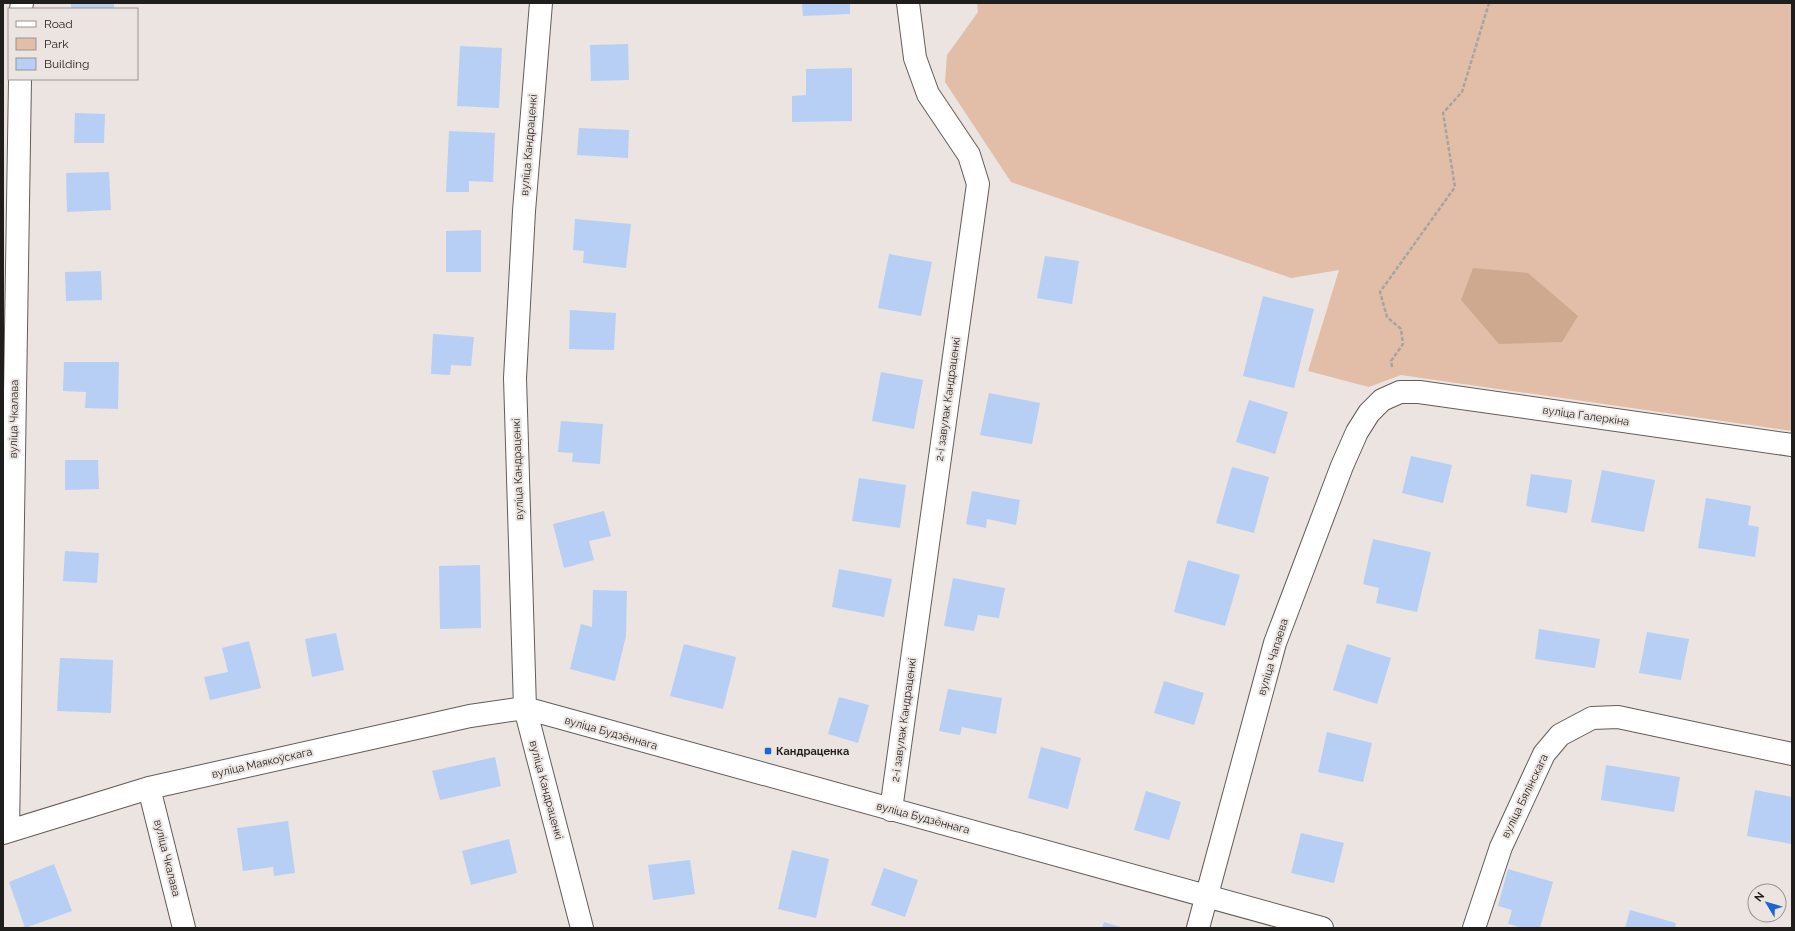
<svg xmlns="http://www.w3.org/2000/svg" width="1795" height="931" font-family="Raleway,sans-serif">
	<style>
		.green { fill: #e2bea8 }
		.forest { fill: #cfa890 }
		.building { fill: #b7cff4 }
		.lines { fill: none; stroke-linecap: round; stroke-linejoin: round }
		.minor-casing { stroke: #635d5a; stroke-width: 24 }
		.path { stroke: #a9a3a0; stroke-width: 2.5; stroke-dasharray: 4 2; stroke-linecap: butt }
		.minor { stroke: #fff; stroke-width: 22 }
		.poi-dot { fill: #1b66d1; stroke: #ebe4e0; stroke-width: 1.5 }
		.labels { text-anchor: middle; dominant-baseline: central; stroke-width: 4; stroke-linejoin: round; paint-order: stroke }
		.street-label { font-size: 11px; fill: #201e1d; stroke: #ebe4e0 }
		.poi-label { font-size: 11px; font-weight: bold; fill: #201e1d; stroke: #ebe4e0; text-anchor: start }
	</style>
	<rect width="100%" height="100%" fill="#ebe4e0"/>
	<path class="green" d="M977,3H1792V431L1401,375L1369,387L1308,371L1339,270L1291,278L1011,182L945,82L947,55L978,12Z"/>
	<path class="forest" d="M1473,268L1528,273L1578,316L1562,342L1499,344L1461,300Z"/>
	<path class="building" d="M71,3H114V9H71Z
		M802,3H850V14L803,16Z
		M628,44L629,80L591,81L590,45Z
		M460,46L502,48L499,108L457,106Z
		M852,68V121L792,122V96L806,95V69Z
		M75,113L105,114L104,143H74Z
		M579,128L629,130L628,158L577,155Z
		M449,131L495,133L493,182L469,181V192H446Z
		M109,172L111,210L67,212L66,173Z
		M575,219L631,224L626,268L583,263L584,251L573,250Z
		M481,230V272H446V231Z
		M889,254L932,262L921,316L878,308Z
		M1045,256L1079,261L1072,304L1037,298Z
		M101,271L102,300L66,301L65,272Z
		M1263,296L1314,309L1294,388L1243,376Z
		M570,310L616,313L614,350L569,349Z
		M433,334L474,337L471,366L451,365L450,375L431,374Z
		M64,362H119L118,409L85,408L86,392L63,391Z
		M881,372L923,380L914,429L872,421Z
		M989,393L1040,403L1032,444L980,435Z
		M1249,400L1288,412L1275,454L1236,442Z
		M561,421L603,424L600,464L572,462L573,453L558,452Z
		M1411,456L1452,465L1443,503L1402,493Z
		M65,460H98L99,489L65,490Z
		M1232,467L1269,477L1254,533L1216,523Z
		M1602,470L1655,480L1644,532L1591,522Z
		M1531,474L1572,480L1567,513L1526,506Z
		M859,478L906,485L900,528L852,521Z
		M972,491L1020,500L1016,525L987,519L986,528L966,524Z
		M1706,498L1751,506L1748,525L1759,527L1755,557L1698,548Z
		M604,511L611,536L589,541L594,560L564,568L553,524Z
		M1373,539L1431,552L1417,612L1376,603L1379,588L1363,584Z
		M65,551L99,553L97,583L63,581Z
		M1188,560L1240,575L1225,626L1174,612Z
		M480,565L481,628L440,629L439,566Z
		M839,569L892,579L884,617L832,607Z
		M953,578L1005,588L999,618L978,615L974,631L944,626Z
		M593,590L627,591L626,636L615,681L570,669L581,624L592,627Z
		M1539,629L1600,639L1595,668L1535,659Z
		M1647,632L1689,639L1681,680L1639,673Z
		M336,633L344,670L312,677L305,639Z
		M249,641L261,688L210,700L204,677L228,672L222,648Z
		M684,644L736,657L723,709L670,696Z
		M1347,644L1391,658L1377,704L1333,690Z
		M60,658L113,660L111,713L57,711Z
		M1164,681L1204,693L1194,725L1154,713Z
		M948,689L1002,698L996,734L962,727L960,735L939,731Z
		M839,697L869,705L858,743L828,734Z
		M1327,732L1372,743L1363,782L1318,772Z
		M1041,747L1081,758L1068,809L1028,798Z
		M495,757L501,786L440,800L432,771Z
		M1606,765L1680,777L1674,812L1601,800Z
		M1755,790L1792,797V844L1747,836Z
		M1146,791L1181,802L1169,840L1134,830Z
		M288,821L295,873L274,876L273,867L243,871L237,828Z
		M1301,833L1344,843L1334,883L1291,873Z
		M509,839L517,873L471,885L462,851Z
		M792,850L829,859L816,918L778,909Z
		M690,860L695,894L653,900L648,865Z
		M54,864L72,911L25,928L9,882Z
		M884,868L918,880L905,917L871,905Z
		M1508,869L1553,882L1540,928H1523L1508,924L1512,910L1498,906Z
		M1630,910L1676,923L1675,928H1625Z
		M1104,922L1124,928H1102Z"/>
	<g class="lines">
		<defs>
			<path id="minor" d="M541,3L524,211L515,378L525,708L582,928
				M21,9L22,3
				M149,788L184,928
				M891,810L978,184L969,155L928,94L915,58L908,3
				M8,831L20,79
				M3,833L149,788L470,716L525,708L1322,928
				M1198,928L1275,643L1342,466L1357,432L1369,413L1382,400L1400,392H1419L1792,445
				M1474,928L1501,847L1544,754L1560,735L1592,718L1618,717L1792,754"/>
		</defs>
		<use href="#minor" class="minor-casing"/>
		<path class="path" d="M1392,367L1391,361L1403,344L1401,329L1387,317L1380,292L1455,187L1443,113L1462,92L1489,3"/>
		<use href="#minor" class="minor"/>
	</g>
	<rect class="poi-dot" x="764" y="747" width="8" height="8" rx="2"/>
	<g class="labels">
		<g class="street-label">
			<text transform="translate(529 145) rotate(-85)">вуліца Кандраценкі</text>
			<text transform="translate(948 399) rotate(-82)">2-і завулак Кандраценкі</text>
			<text transform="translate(1586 416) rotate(8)">вуліца Галеркіна</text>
			<text transform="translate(14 419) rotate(-89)">вуліца Чкалава</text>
			<text transform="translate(518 469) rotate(-92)">вуліца Кандраценкі</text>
			<text transform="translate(1273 657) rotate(-73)">вуліца Чапаева</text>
			<text transform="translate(904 720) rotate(-82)">2-і завулак Кандраценкі</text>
			<text transform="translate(611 733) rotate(16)">вуліца Будзённага</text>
			<text transform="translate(262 763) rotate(-13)">вуліца Маякоўскага</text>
			<text transform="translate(546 790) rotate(75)">вуліца Кандраценкі</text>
			<text transform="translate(1525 796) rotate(-64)">вуліца Бялінскага</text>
			<text transform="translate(923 818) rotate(15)">вуліца Будзённага</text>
			<text transform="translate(167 858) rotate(76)">вуліца Чкалава</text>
		</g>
		<g class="poi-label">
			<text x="776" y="751">Кандраценка</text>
		</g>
	</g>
	<rect width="1795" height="931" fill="none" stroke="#201e1d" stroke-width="8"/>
	<rect x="8" y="8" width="130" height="72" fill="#ebe4e0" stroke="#9a9592"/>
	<rect x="16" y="21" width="20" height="6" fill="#ffffff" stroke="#9a9592"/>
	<text x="44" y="28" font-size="12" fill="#201e1d">Road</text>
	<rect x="16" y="38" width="20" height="12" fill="#e2bea8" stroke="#9a9592"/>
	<text x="44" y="48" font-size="12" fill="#201e1d">Park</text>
	<rect x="16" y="58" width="20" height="12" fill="#b7cff4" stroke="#9a9592"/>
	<text x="44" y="68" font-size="12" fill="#201e1d">Building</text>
	<g transform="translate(1767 903) rotate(308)"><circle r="19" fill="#ebe4e0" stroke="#9a9592"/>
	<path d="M0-3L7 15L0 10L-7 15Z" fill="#1b66d1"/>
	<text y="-6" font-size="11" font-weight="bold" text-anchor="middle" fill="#201e1d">N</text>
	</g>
</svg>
